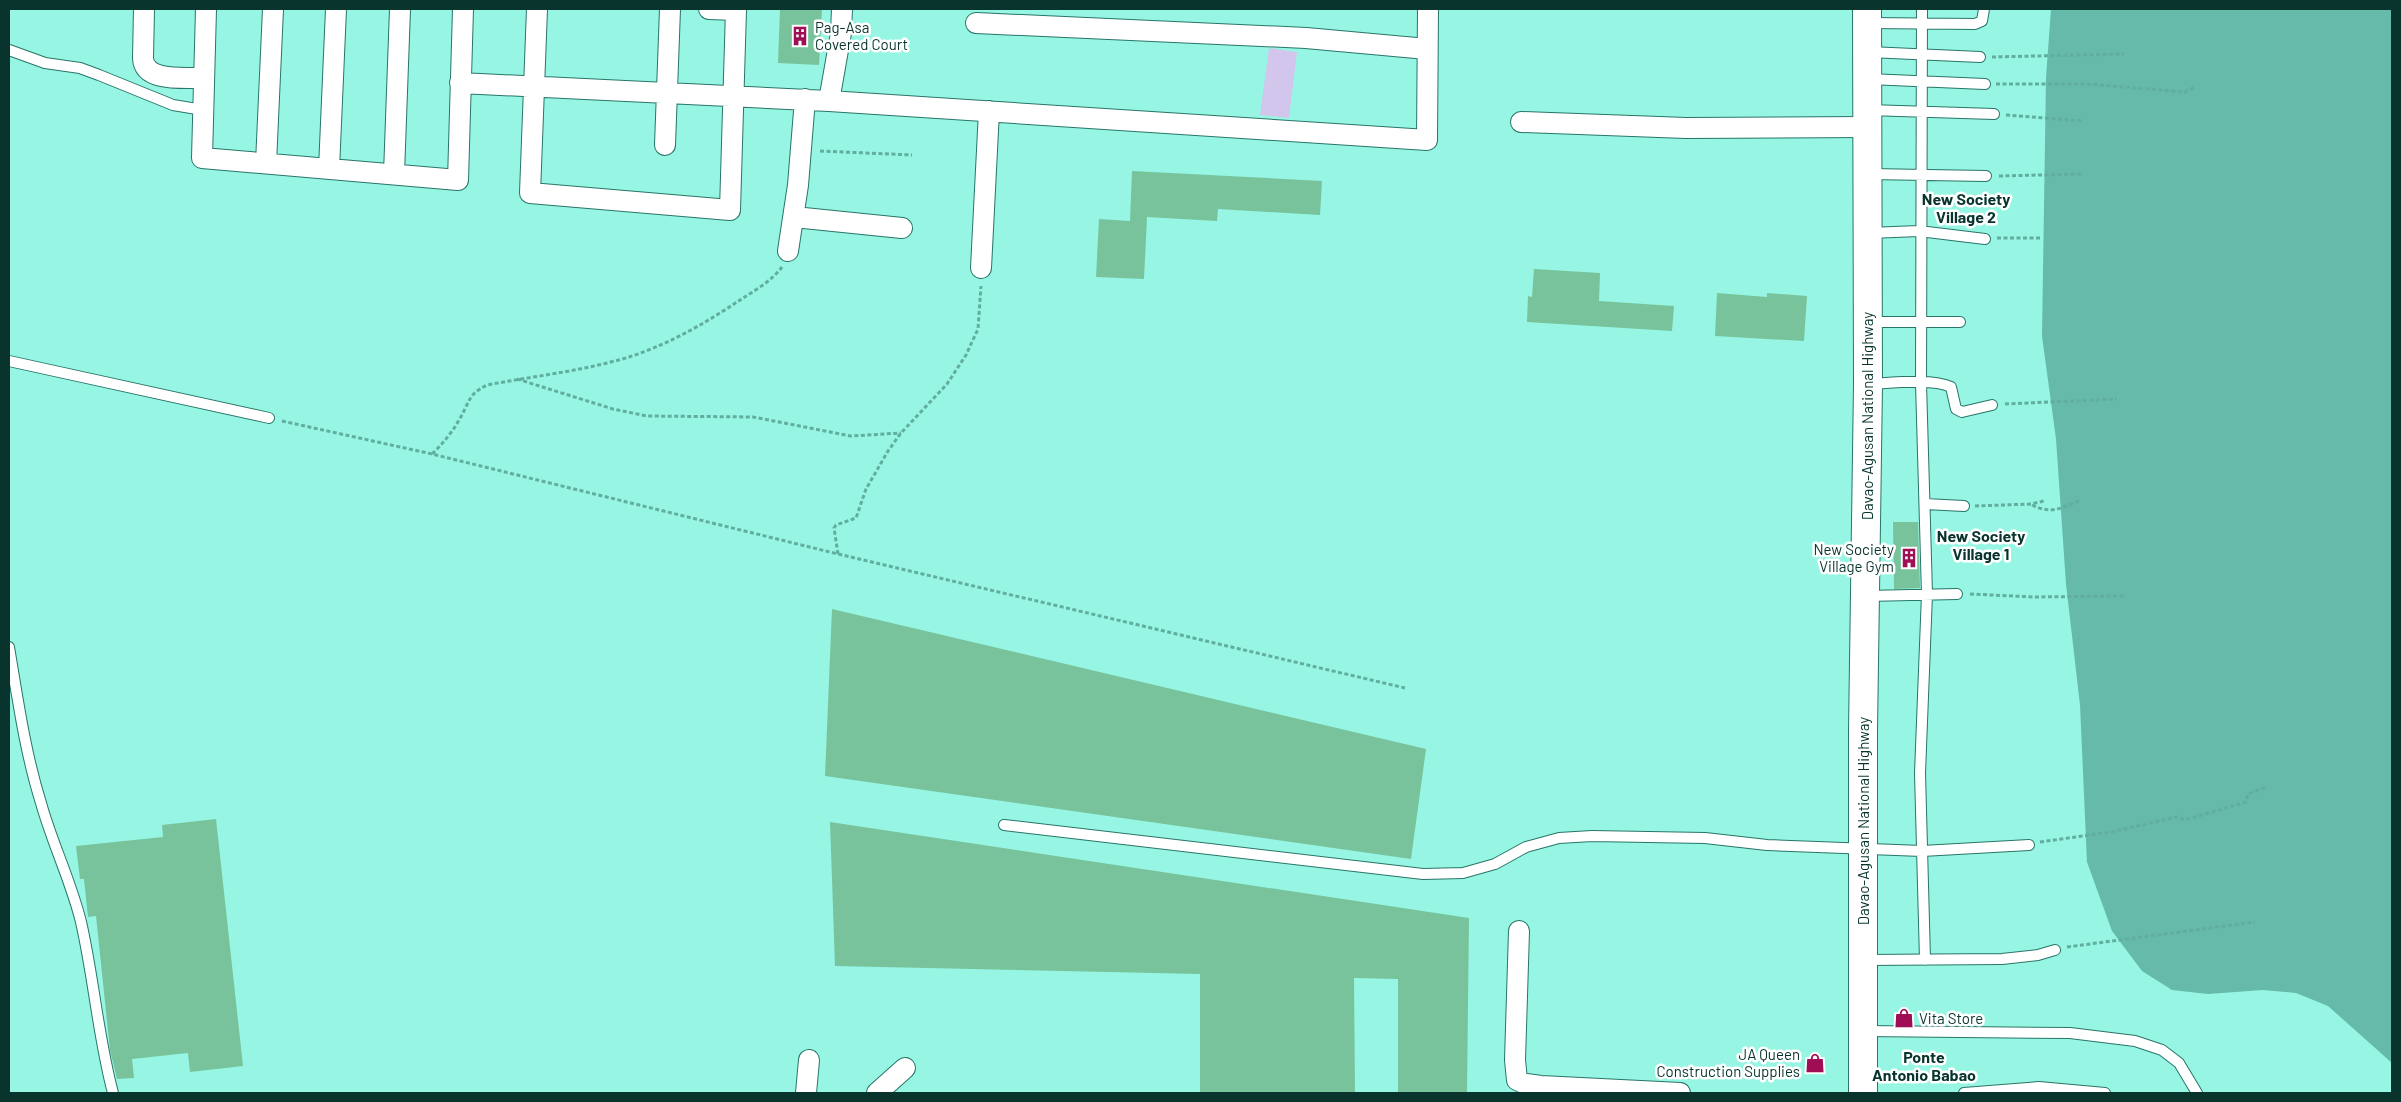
<svg xmlns="http://www.w3.org/2000/svg" width="2401" height="1102" font-family="Barlow,sans-serif">
	<style>
		.green { fill: #d2c6ec }
		.water { fill: #65baa9 }
		.building { fill: #78c39b }
		.lines { fill: none; stroke-linecap: round; stroke-linejoin: round }
		.lane-casing { stroke: #297568; stroke-width: 12 }
		.street-casing { stroke: #297568; stroke-width: 22 }
		.highway-casing { stroke: #297568; stroke-width: 30 }
		.path { stroke: #61ae9f; stroke-width: 3; stroke-dasharray: 4 2.5; stroke-linecap: butt }
		.lane { stroke: #fff; stroke-width: 10 }
		.street { stroke: #fff; stroke-width: 20 }
		.highway { stroke: #fff; stroke-width: 28 }
		.labels { text-anchor: middle; dominant-baseline: central; stroke-width: 5; stroke-linejoin: round; paint-order: stroke }
		.poi-label { font-size: 15px; fill: #08342d; stroke: #fff; text-anchor: start }
		.street-label { font-size: 15px; fill: #08342d; stroke: #fff }
		.neighbourhood-label { font-size: 16px; font-weight: bold; fill: #08342d; stroke: #fff }
	</style>
	<rect width="100%" height="100%" fill="#96f6e3"/>
	<path class="green" d="M1269,48L1297,52L1289,118L1260,115Z"/>
	<path class="water" d="M2051,9H2392V1063L2328,1006L2296,993L2263,990L2208,994L2172,990L2142,971L2112,931L2087,862L2080,705L2066,584L2056,439L2042,336L2046,78Z"/>
	<path class="building" d="M780,9H822L819,65L778,63Z
		M1132,171L1322,181L1320,215L1218,209L1217,221L1147,217L1144,279L1096,277L1099,219L1130,221Z
		M1534,269L1600,273L1599,301L1674,306L1672,331L1527,322L1528,296L1532,297Z
		M1717,293L1767,297V293L1807,296L1804,341L1715,336Z
		M1893,522H1918L1920,588L1894,589Z
		M832,609L1426,749L1411,859L825,776Z
		M216,819L243,1066L190,1072L188,1053L132,1059L134,1078L117,1079L110,1050L96,916L88,917L84,879H80L76,846L163,837L162,825Z
		M830,822L1469,918L1467,1093H1398V979L1354,978L1355,1093H1200V974L835,966Z"/>
	<g class="lines">
		<defs>
			<path id="lane" d="M1922,9L1921,383L1927,594L1920,773L1925,960
				M1869,23L1975,24L1982,21L1984,9
				M9,50L45,63L80,68L99,75L173,105L203,110
				M1869,52L1980,57
				M1868,79L1985,84
				M1868,110L1994,114
				M1869,174L1986,176
				M1869,233L1919,231L1985,239
				M1869,322H1960
				M9,361L269,418
				M1869,384C1891,383 1932,378 1951,387L1956,409L1962,412L1992,405
				M1925,504L1964,506
				M1866,596L1957,594
				M9,647C18,700 25,752 41,803C52,843 71,881 81,922C94,979 98,1037 113,1093
				M1004,825L1423,874L1463,873L1495,864L1526,847L1559,838L1592,836L1705,838L1767,845L1922,851L2029,845
				M1865,960L2002,959L2038,955L2055,950
				M1864,1031L2070,1033L2135,1041L2162,1050L2179,1063L2197,1093
				M1964,1093L2039,1087L2105,1093"/>
			<path id="street" d="M144,9L143,58C144,83 186,77 204,78
				M206,9L202,158L458,180L463,9
				M537,9L530,193L730,210L736,10L709,9
				M976,23L1306,38L1427,49
				M460,83L829,101L1427,140L1428,9
				M829,101L841,33L842,9
				M1521,122L1686,128L1867,127
				M665,145L670,9
				M266,163L273,9
				M329,169L336,9
				M394,174L400,9
				M794,217L902,228
				M788,251L798,185L805,99
				M981,268L989,111
				M1519,931L1515,1060L1517,1080L1526,1084L1541,1086L1680,1093
				M806,1093L809,1060
				M877,1093L905,1068"/>
			<path id="highway" d="M1863,1093V731L1868,384L1867,9"/>
		</defs>
		<use href="#lane" class="lane-casing"/>
		<use href="#street" class="street-casing"/>
		<use href="#highway" class="highway-casing"/>
		<path class="path" d="M1992,57L2124,54
			M1996,84H2088L2185,92L2195,87
			M2006,115L2083,121
			M820,151L912,155
			M1999,176L2081,174
			M1997,238H2042
			M517,379L613,409L647,416L753,417L851,436L901,433
			M2005,404L2117,399
			M282,421L432,454L838,554L1405,688
			M432,454C443,443 452,433 459,420C470,402 467,395 487,385C534,376 583,371 629,357C667,345 704,324 737,302C752,292 771,282 782,267
			M2032,505C2053,515 2060,508 2081,500
			M1975,506L2031,504L2044,501
			M838,554L834,528L836,525L856,518L866,489L888,451L901,433L947,384L966,355L978,329L981,286
			M1970,594L2034,597L2125,596
			M2040,842L2111,832L2177,817L2185,820L2246,802L2248,794L2267,787
			M2067,947L2255,922"/>
		<use href="#lane" class="lane"/>
		<use href="#street" class="street"/>
		<use href="#highway" class="highway"/>
	</g>
	<defs>
		<symbol id="building-bare" viewBox="-9 -9 18 18"><path d="M-4-6H4V6H1V3H-1V6H-4ZM-2.5-4.3h1.7v1.8h-1.7ZM.8-4.3h1.7v1.8H.8ZM-2.5-1h1.7V.8h-1.7ZM.8-1h1.7V.8H.8Z" fill="#9f0d55" stroke="#fff" stroke-width="2.5" paint-order="stroke"/></symbol>
		<symbol id="shop-bare" viewBox="-9 -9 18 18"><path d="M-5-2.5h2.3a2.7 3.5 0 0 1 5.4 0H5L5.5 6h-11ZM-1.5-2.5h3a1.5 2.3 0 0 0-3 0Z" fill="#9f0d55" stroke="#fff" stroke-width="2.5" paint-order="stroke"/></symbol>
	</defs>
	<g fill-rule="evenodd">
		<use href="#building-bare" x="786" y="22" width="28" height="28"/>
		<use href="#building-bare" x="1895" y="544" width="28" height="28"/>
		<use href="#shop-bare" x="1890" y="1004" width="28" height="28"/>
		<use href="#shop-bare" x="1801" y="1049" width="28" height="28"/>
	</g>
	<g class="labels">
		<g class="poi-label">
			<text x="815" y="27">Pag-Asa<tspan x="815" dy="17">Covered Court</tspan></text>
			<text x="1894" y="549" text-anchor="end">New Society<tspan x="1894" dy="17">Village Gym</tspan></text>
			<text x="1919" y="1018">Vita Store</text>
			<text x="1800" y="1054" text-anchor="end">JA Queen<tspan x="1800" dy="17">Construction Supplies</tspan></text>
		</g>
		<g class="street-label">
			<text transform="translate(1867 416) rotate(-90)">Davao-Agusan National Highway</text>
			<text transform="translate(1863 821) rotate(-90)">Davao-Agusan National Highway</text>
		</g>
		<g class="neighbourhood-label">
			<text x="1966" y="198">New Society<tspan x="1966" dy="18">Village 2</tspan></text>
			<text x="1981" y="535">New Society<tspan x="1981" dy="18">Village 1</tspan></text>
			<text x="1924" y="1056">Ponte<tspan x="1924" dy="18">Antonio Babao</tspan></text>
		</g>
	</g>
	<rect width="2401" height="1102" fill="none" stroke="#08342d" stroke-width="20"/>
</svg>
